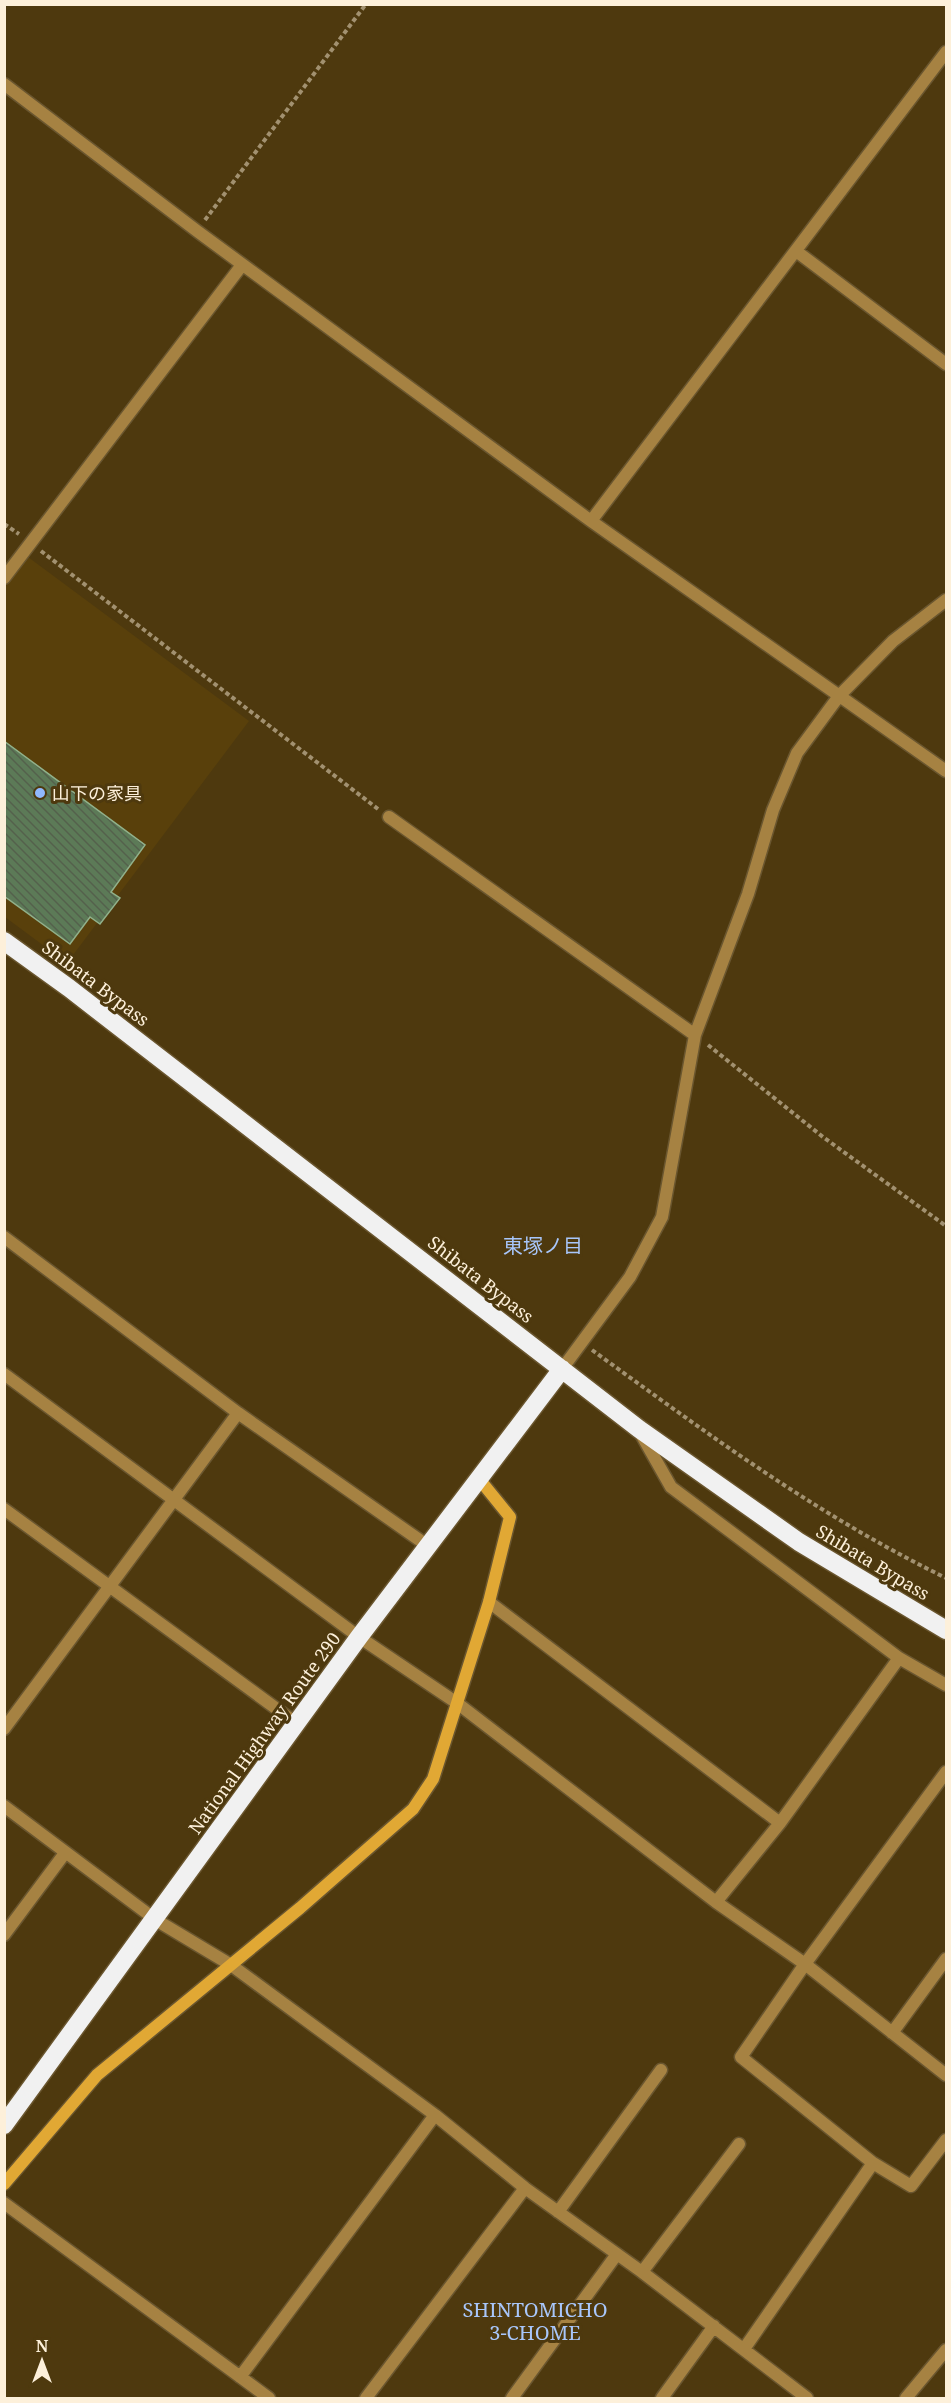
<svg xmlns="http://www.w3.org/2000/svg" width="951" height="2403" font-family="'Noto Serif','Noto Sans JP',serif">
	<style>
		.built { fill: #59400b }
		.building { fill: url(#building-back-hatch); stroke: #91b18b; stroke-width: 1.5 }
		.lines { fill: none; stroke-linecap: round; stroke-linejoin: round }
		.street-casing { stroke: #6a562f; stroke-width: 15 }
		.secondary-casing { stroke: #6a562f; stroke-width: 15 }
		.highway-casing { stroke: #6a562f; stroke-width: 21 }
		.path { stroke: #a29170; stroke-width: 4; stroke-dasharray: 4.5 3; stroke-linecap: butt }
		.street { stroke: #a68242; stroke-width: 12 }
		.secondary { stroke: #e1a834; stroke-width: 12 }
		.highway { stroke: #f1f1f1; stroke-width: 18 }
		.poi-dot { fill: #90b8fd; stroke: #4e390e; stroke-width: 2 }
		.labels { text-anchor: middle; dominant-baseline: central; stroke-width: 6; stroke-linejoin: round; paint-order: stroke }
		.poi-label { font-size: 18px; fill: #fdf0da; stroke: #4e390e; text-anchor: start }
		.street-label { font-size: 18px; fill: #fdf0da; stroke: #4e390e }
		.neighbourhood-label { font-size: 20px; fill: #a8c6fa; stroke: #4e390e }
	</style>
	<defs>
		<pattern id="building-back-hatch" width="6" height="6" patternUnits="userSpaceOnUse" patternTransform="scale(1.5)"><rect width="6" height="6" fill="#5c7a57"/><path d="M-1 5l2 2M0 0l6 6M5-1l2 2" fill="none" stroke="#54614c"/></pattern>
	</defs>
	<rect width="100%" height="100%" fill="#4e390e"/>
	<path class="built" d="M28,557L249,721L67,963L5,917L4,588Z"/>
	<path class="building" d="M4,741L145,845L111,892L120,898L100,924L90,917L70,944L4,896Z"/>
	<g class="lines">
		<defs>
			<path id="street" d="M4,84L197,231L591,521L946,771
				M796,251L946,364
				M591,521L946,52
				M4,578L242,265
				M389,817L695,1035
				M4,1237L238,1413L428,1546
				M562,1369L630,1277L662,1217L695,1035L748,894L773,810L797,753L839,696L893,641L946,600
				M4,1374L359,1637L457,1703L716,1902L805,1964L946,2075
				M641,1434L671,1487L899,1658L946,1685
				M4,1509L296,1723
				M489,1602L780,1823
				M4,1729L238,1413
				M946,1772L805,1964L741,2057L873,2163L911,2186L946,2140
				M4,1806L156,1920L231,1965L435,2115L525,2188L642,2272L807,2398
				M716,1902L780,1823L899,1658
				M4,1935L65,1853
				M892,2033L946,1959
				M4,2203L269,2398
				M558,2212L661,2070
				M642,2272L739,2144
				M744,2349L873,2163
				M240,2377L435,2115
				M366,2398L525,2188
				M512,2398L617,2254
				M662,2398L714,2326
				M906,2398L946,2350"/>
			<path id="secondary" d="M4,2184L97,2075L300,1908L413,1809L433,1779L489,1602L510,1517L480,1480"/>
			<path id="highway" d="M4,941L69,988L639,1429L799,1542L946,1630
				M4,2125L359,1637L562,1369"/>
		</defs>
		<use href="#street" class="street-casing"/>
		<use href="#secondary" class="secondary-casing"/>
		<use href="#highway" class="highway-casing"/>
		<path class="path" d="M205,220L366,4
			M4,524L19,534
			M41,551L378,809
			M708,1045L823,1137L946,1226
			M592,1350C708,1434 817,1515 946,1578"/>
		<use href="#street" class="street"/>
		<use href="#secondary" class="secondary"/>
		<use href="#highway" class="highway"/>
	</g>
	<circle class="poi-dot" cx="40" cy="793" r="6"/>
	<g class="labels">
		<g class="poi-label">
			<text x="52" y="793">山下の家具</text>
		</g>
		<g class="street-label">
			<text transform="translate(96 983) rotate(37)">Shibata Bypass</text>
			<text transform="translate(481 1279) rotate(38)">Shibata Bypass</text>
			<text transform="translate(873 1562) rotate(31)">Shibata Bypass</text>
			<text transform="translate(264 1733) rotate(-54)">National Highway Route 290</text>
		</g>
		<g class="neighbourhood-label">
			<text x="543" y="1245">東塚ノ目</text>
			<text x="535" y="2309">SHINTOMICHO<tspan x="535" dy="23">3-CHOME</tspan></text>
		</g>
	</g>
	<rect width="951" height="2403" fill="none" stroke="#fdf0da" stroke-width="12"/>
	<g transform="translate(42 2361)" stroke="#4e390e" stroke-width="4.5" paint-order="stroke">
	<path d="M0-4.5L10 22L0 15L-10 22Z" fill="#fdf0da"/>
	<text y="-9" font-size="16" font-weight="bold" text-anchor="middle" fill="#fdf0da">N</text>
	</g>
</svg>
